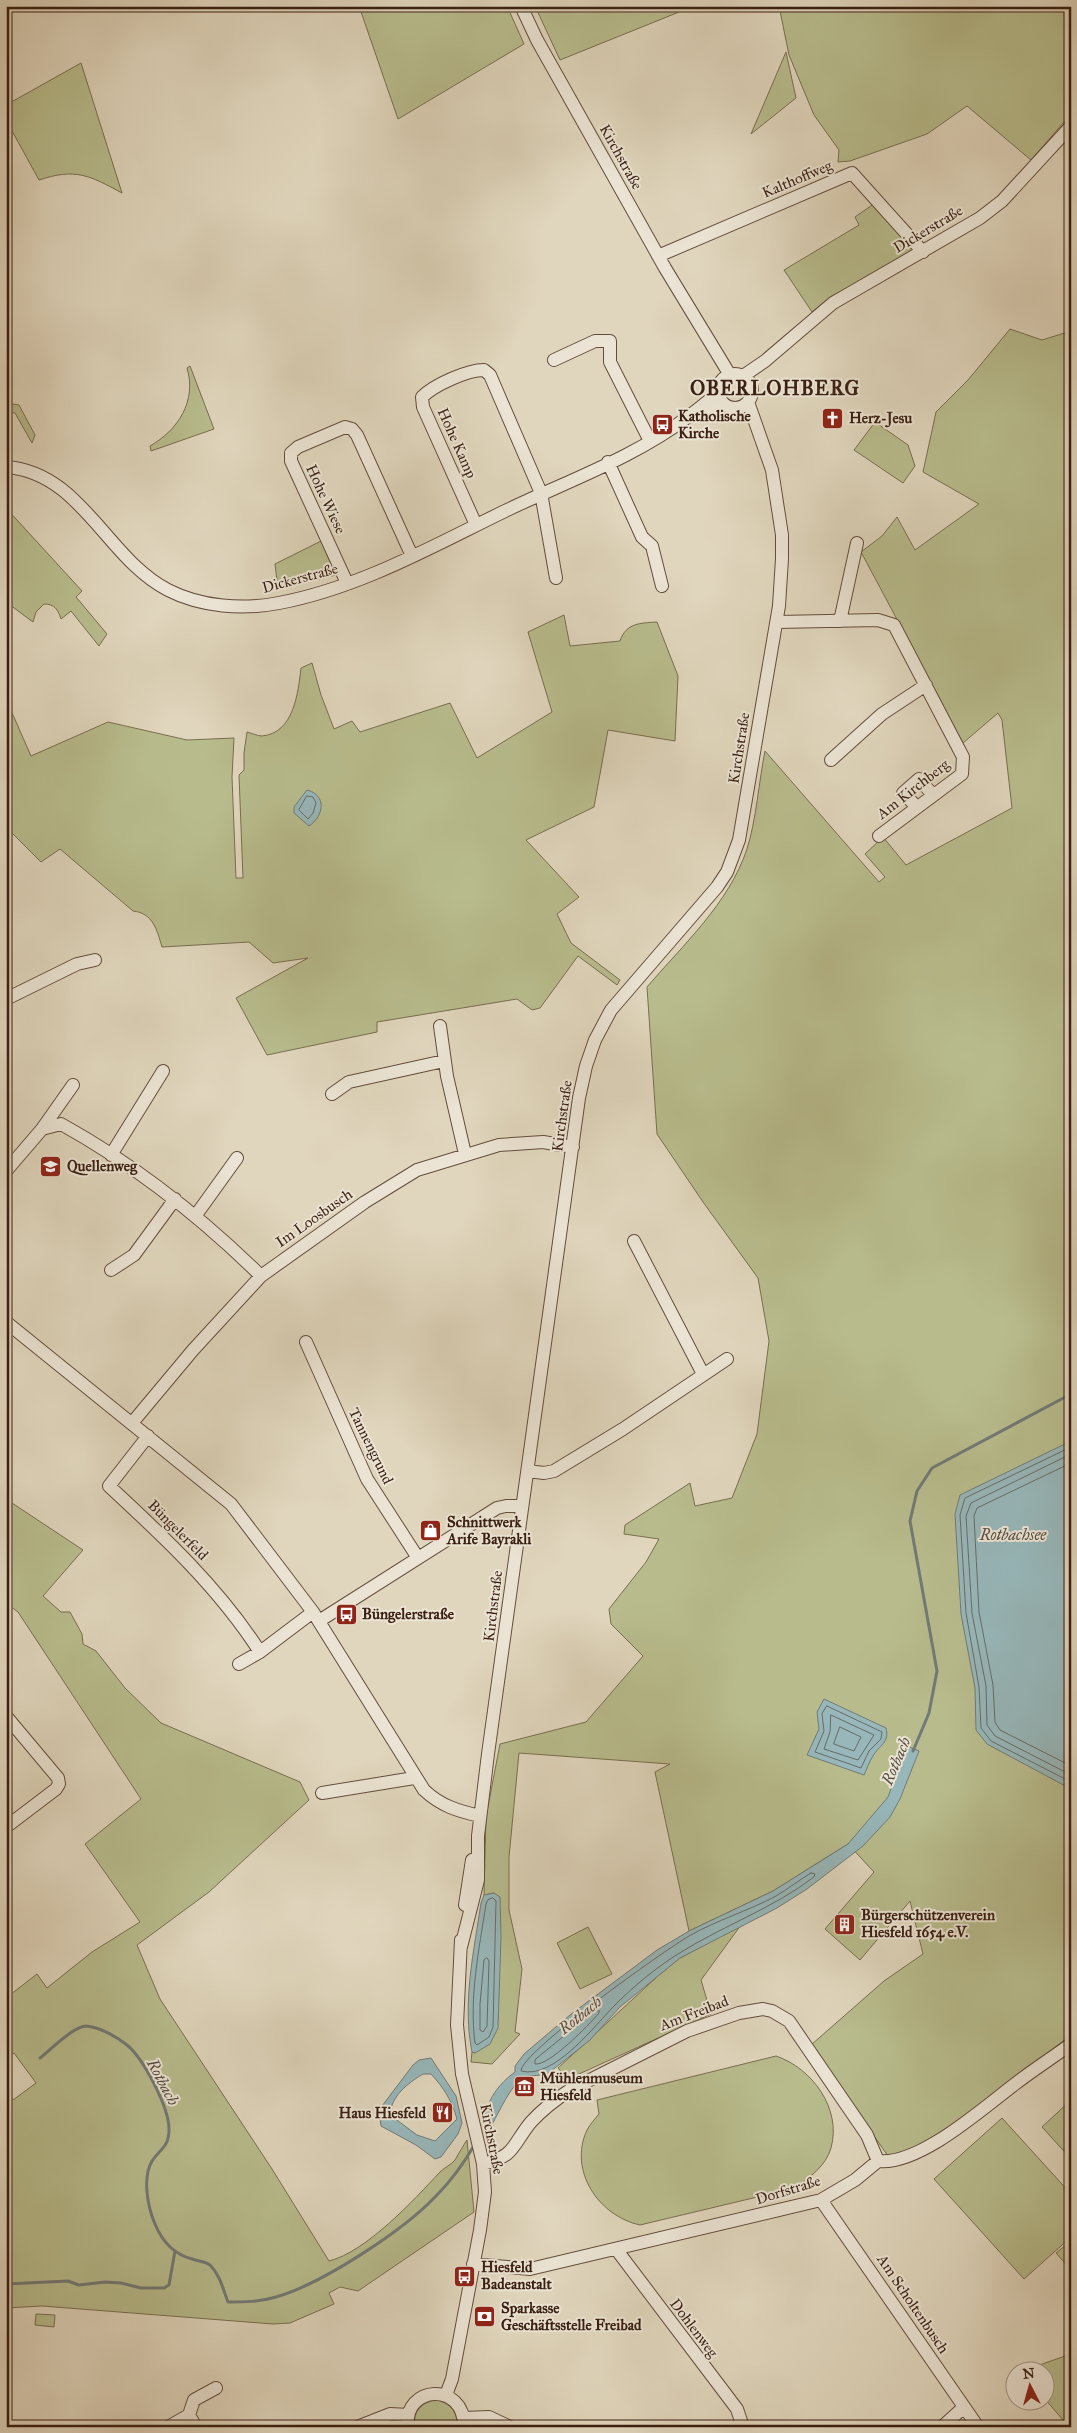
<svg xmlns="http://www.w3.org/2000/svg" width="1077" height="2433" font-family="'IM FELL Great Primer',serif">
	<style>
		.green { fill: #b8bc8d; stroke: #796e50 }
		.water { fill: #97b7ba; stroke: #727a77; fill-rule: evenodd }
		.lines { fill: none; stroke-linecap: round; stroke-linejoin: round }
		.shore { stroke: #686b66; stroke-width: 1 }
		.stream { stroke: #727a77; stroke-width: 3 }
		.minor-casing { stroke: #644d3d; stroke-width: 14 }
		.minor { stroke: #ebe4d4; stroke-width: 12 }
		.labels { text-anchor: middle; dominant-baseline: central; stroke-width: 4; stroke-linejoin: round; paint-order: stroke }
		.street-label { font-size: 15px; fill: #3a1f12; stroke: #ebe4d4 }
		.poi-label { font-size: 15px; font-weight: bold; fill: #3a1f12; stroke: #ebe4d4; text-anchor: start }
		.water-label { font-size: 16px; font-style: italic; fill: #564d44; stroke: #ebe4d4 }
		.district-label { font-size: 20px; font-weight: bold; letter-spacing: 1px; fill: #3a1f12; stroke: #ebe4d4 }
	</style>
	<rect width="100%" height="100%" fill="#e0d6bd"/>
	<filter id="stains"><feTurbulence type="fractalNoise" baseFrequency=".004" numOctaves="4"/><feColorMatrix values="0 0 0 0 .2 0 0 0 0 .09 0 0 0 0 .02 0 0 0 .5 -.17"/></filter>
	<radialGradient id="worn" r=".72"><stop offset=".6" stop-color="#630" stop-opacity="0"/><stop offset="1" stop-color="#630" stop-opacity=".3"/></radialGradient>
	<path class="green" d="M359,6H507L524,44L398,119Z
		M535,6H694L560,60Z
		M779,6H1071V114L1031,160L967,106L927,134L850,161L838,162L839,150L814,115L789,55Z
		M786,52L796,98L751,134Z
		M81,63L122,193C89,175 75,168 39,180L6,120V105Z
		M875,203L908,240L914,252L830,297L812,312L784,270L859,225L855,217Z
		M1010,329L1042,340L1071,331V2035C1013,2079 957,2129 890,2159L811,2045L884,1981L923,1954L910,1901L860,1960L825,1929L874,1872L848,1844L773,1891L689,1931L655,1772L670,1764L519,1753L509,1857V1910L522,1969L515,2032L520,2034L492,2064L471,2062L472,2052L475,2053L494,1893L484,1895L486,1817L500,1744L586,1722L643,1656L611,1624L609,1609L646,1562L659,1539L624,1534L625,1525L690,1483L695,1506L732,1498L757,1434L769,1341L758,1278L703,1202L657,1134L647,987C683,945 729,903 747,849C756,821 759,781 765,751L879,882L885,877L865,854L883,837L906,865L1012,808L1002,720L998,713L963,743L861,552L882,536L897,517L915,550L979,504L923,472L936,412L968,380Z
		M190,366L214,429L151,451L150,446C178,430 197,401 187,368Z
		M6,403L19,405L35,435L32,443L15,413L6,412Z
		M875,422L908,445L915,466L903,483L854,450Z
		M6,508L82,591L76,597L107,634L99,646L71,611L61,619C58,610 55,604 44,604L36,612L33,622L6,602Z
		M321,541L336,575L278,589L275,564Z
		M564,615L570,646L620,641C626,623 640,623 657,622L678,676L675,741L608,730L594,807L526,840L579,897L557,914L571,943L620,980L617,985L578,956L540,1008L532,1010L517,999L377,1022V1032L267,1055L236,998L308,958L273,963L249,942L162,947C157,930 153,913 133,911L60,849L41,862L6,827V699L31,756L108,722L187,740L234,738L232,777L236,878H243L239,775L244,770V753L247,732C251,733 258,736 262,736C294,733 298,693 301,668L312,663L321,695L334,729L352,721L360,732L450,703L477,758L552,712L528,632Z
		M6,1499L83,1550L43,1596L61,1612H70L82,1634L83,1644L96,1651L125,1688L161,1723L300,1782L309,1800L209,1892L137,1945L160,1999L272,2169L329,2261C366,2252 414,2200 440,2172C445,2167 451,2165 455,2160C459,2153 463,2146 467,2140L474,2212L358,2291L340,2287L329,2293L334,2304L290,2323L273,2324L42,2306L6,2308V2091L13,2100L36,2083L14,2053L6,2059V1998L37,1974L47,1988L92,1952L140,1922L85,1844L141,1799L18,1612L6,1603Z
		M741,1925L701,1980L711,2014L568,2079L558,2068L659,1975L680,1958Z
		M588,1927L612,1974L580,1989L557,1943Z
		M776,2056C812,2068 842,2109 831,2148C826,2166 809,2178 795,2188L640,2225C599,2216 568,2171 587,2130C590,2124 595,2119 599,2114L597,2100Z
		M1071,2100V2159L1042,2127Z
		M1002,2118L1071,2194V2237L1024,2279L934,2179Z
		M1071,2241V2270L1056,2253Z
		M36,2314L55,2315L54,2327L35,2325Z
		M1071,2354V2427H1069L1045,2399L1044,2370H1025Z
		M436,2400C450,2403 459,2412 456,2427H415C412,2412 422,2402 436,2400Z"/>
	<path class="water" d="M307,790C327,795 324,816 309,826L294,813V807Z
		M1071,1441V1789L987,1744L976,1730L975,1688L961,1614L955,1514L960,1495Z
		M824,1699L886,1728C890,1743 879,1745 873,1756C869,1762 867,1769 864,1775L807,1755L819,1729L817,1712Z
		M907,1746L919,1751L900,1799L890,1817L863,1846L807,1889L777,1908L680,1958L620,2007L590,2040L550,2072C542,2077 532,2074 523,2078C511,2083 494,2123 485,2137C481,2110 493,2088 515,2072V2066L524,2054L570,2015L657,1950L689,1931L773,1891L848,1844L888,1797Z
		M494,1893L500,1897L501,1937L498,2028L490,2044L475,2053L472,2052C462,2003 474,1951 481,1903L484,1895Z
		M431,2058L456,2096L462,2123L458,2134L441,2157L435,2159L416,2145L381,2126L379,2111L382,2106L413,2065L419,2060ZM423,2074H431C444,2088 452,2101 457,2119L435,2141L417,2135L390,2115C391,2096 408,2083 423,2074Z"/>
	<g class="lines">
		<path class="shore" d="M307,796L313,797L316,803L313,813L308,819L299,810Z
			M1071,1447L965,1498L960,1515L966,1613L979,1687L981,1728L991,1741L1071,1782
			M1071,1454L971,1503L966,1516L972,1613L986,1686L987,1725L995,1736L1071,1775
			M1071,1463L977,1508L974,1516L979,1612L993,1685L995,1722L1000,1730L1071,1766
			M827,1706L882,1732L881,1739L869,1751L861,1768L815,1752L824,1731L822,1714Z
			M831,1715L874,1735L858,1760L824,1749L830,1732Z
			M840,1727L861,1737L854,1751L834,1744Z
			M811,1873L815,1874L814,1877C772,1909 722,1926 678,1954C657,1967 634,1986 616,2004C595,2025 554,2080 521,2071C521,2052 665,1950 689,1936C717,1920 748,1911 776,1896C788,1889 799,1880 811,1873Z
			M493,1898L496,1901L493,2027L489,2037L477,2045L475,2043C469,1997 479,1950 486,1904L488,1900Z
			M487,1958L489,1961L487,2026L483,2032L480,2030V2004L484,1960Z
			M596,2010H599V2013C589,2025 549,2066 535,2064V2060Z"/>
		<path class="stream" d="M913,1751L929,1713L937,1671L910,1521L917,1491L932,1468L1071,1394
			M40,2058C50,2050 74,2026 86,2026C100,2027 117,2037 127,2045C144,2059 169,2108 169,2129C169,2147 161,2148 152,2161C142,2178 148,2208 155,2224C162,2241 173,2254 192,2259C197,2261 205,2261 210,2265C220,2275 223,2289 228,2302C245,2302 260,2302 276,2297C322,2284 404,2230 436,2196C451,2181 464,2163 475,2144
			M6,2284L68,2281L79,2285L105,2282L121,2283L141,2288H164L169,2285L175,2251"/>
		<defs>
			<path id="minor" d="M521,6L537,40L665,268L730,375
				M658,256L852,173L923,252
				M554,360L595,341H610V362L650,441
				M718 391a17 17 0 1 1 34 0a17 17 0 1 1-34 0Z
				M743,376L765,361L833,303L980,218L1002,201L1071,126
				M694,415L723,404
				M608,462L642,537L652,546L662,586
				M6,467C81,472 107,559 168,590C201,607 243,610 279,603C359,588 433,546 505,511C565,482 636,457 689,416C699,409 708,401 718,393
				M476,525L423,407L422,397C434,385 467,370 484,370L490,375L541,493L556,578
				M347,583L291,461V453L298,447L345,427L352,429L357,435L412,556
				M840,621L857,543
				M777,622L878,620L894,625L963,757L962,774L879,836
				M831,760L882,714L926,685
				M917,807L903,793L919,779L933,795
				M6,999L77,964L95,960
				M440,1026L447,1076L465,1154
				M332,1094L349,1082L444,1061
				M42,1129L73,1085
				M111,1155L163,1071
				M6,1171L42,1129L61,1124C135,1165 201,1217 261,1276
				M196,1215L237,1158
				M634,1241L703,1374
				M111,1270L134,1255L175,1199
				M6,1322L231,1504L313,1612L424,1790C441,1806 458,1811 480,1816
				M306,1342L367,1479L418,1558
				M132,1423L193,1350L261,1276L365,1202L417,1170L499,1145L543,1142L573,1147
				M148,1436L109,1486C164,1537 219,1588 260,1652
				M528,1471L544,1473L554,1471L623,1429L727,1359
				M319,1621L497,1508L506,1506H522
				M239,1664L260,1652L313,1612
				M6,1716L58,1778L59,1784L56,1789L6,1827
				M322,1793L414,1778
				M465,1905L472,1860
				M461,1947L478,1880V1836L488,1754L579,1098L586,1066L595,1040L611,1010L717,887L727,872L739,840L779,606L782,559V535L772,470L748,402
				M483,2164C516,2156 512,2145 531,2122C542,2110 556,2099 570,2090L687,2031L739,2013L763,2009L772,2011L789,2021L867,2135L878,2161
				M821,2200L978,2427
				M616,2249L737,2409L743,2427
				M473,2264L530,2269L821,2200L855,2180L878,2161C919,2166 983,2108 1015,2084C1033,2070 1052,2058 1071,2044
				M446,2395L452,2379L480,2230L485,2192L483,2164L462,2074L457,2025L461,1940
				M189,2415L194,2400L216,2388
				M464,2418L489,2417L510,2427
				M168,2427L189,2415L196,2427
				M357,2427L390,2414L408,2415
				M408,2427C403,2385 465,2381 464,2427
				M942,2427L964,2407"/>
		</defs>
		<use href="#minor" class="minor-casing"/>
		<use href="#minor" class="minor"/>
	</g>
	<defs>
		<symbol id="church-square" viewBox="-11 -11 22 22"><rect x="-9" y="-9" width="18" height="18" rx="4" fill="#8f2418" stroke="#ebe4d4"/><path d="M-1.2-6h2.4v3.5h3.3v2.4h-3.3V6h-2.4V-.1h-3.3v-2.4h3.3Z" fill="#fff"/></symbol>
		<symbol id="bus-square" viewBox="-11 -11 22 22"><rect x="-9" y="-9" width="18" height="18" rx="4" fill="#8f2418" stroke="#ebe4d4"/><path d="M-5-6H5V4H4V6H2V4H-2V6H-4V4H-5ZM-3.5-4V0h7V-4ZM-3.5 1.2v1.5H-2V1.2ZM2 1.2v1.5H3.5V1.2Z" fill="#fff"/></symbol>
		<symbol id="school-square" viewBox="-11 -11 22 22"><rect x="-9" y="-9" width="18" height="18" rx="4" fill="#8f2418" stroke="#ebe4d4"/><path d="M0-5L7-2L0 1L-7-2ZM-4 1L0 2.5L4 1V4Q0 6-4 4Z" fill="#fff"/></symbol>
		<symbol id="shop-square" viewBox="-11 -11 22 22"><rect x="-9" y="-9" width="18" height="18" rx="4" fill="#8f2418" stroke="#ebe4d4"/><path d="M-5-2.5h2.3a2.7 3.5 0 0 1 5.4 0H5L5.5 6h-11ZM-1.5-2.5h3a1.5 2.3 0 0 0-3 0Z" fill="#fff"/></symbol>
		<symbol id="building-square" viewBox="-11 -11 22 22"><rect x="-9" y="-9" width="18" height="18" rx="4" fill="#8f2418" stroke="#ebe4d4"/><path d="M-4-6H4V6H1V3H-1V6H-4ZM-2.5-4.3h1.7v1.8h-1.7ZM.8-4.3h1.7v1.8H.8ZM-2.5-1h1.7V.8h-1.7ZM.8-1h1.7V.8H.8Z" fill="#fff"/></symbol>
		<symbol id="museum-square" viewBox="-11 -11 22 22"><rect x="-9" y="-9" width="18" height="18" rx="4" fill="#8f2418" stroke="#ebe4d4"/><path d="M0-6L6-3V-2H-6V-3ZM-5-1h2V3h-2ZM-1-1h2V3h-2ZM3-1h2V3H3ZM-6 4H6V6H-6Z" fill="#fff"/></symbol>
		<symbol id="restaurant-square" viewBox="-11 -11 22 22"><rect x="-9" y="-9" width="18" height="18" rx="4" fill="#8f2418" stroke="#ebe4d4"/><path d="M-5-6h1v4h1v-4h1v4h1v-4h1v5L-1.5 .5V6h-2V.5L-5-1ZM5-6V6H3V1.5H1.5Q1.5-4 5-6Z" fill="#fff"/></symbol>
		<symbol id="bank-square" viewBox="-11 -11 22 22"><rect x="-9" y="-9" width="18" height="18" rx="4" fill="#8f2418" stroke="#ebe4d4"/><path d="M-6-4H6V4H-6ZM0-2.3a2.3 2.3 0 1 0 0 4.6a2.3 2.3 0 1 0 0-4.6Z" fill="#fff"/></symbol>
	</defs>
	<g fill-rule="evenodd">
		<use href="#church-square" x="820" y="406" width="25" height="25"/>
		<use href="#bus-square" x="650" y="412" width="25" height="25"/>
		<use href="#school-square" x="38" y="1154" width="25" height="25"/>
		<use href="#shop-square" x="418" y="1518" width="25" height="25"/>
		<use href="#bus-square" x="334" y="1602" width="25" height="25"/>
		<use href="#building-square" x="832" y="1912" width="25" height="25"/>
		<use href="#museum-square" x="512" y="2074" width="25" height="25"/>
		<use href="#restaurant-square" x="430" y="2100" width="25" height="25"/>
		<use href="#bus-square" x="452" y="2264" width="25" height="25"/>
		<use href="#bank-square" x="472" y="2304" width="25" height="25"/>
	</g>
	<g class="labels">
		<g class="street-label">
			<text transform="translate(621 157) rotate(61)">Kirchstraße</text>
			<text transform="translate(797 179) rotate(-23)">Kalthoffweg</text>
			<text transform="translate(928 229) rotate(-31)">Dickerstraße</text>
			<text transform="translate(457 443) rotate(66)">Hohe Kamp</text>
			<text transform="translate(326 499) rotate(65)">Hohe Wiese</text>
			<text transform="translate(300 578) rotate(-15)">Dickerstraße</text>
			<text transform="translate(739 748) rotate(-81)">Kirchstraße</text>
			<text transform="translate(913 789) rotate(-38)">Am Kirchberg</text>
			<text transform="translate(562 1116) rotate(-82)">Kirchstraße</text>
			<text transform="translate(314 1218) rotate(-35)">Im Loosbusch</text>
			<text transform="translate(371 1446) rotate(64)">Tannengrund</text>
			<text transform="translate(178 1530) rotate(45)">Büngelerfeld</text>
			<text transform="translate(493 1606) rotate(-83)">Kirchstraße</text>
			<text transform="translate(694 2013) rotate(-21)">Am Freibad</text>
			<text transform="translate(492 2139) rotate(79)">Kirchstraße</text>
			<text transform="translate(788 2190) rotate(-17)">Dorfstraße</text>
			<text transform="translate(913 2304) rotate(56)">Am Scholtenbusch</text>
			<text transform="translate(694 2328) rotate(53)">Dohlenweg</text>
		</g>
		<g class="poi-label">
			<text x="678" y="416">Katholische<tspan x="678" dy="17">Kirche</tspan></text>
			<text x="849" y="418">Herz-Jesu</text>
			<text x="67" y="1166">Quellenweg</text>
			<text x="447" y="1522">Schnittwerk<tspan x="447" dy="17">Arife Bayrakli</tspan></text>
			<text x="362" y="1614">Büngelerstraße</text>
			<text x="861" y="1915">Bürgerschützenverein<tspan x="861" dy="17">Hiesfeld 1654 e.V.</tspan></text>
			<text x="540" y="2078">Mühlenmuseum<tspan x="540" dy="17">Hiesfeld</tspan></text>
			<text x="426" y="2113" text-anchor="end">Haus Hiesfeld</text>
			<text x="481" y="2267">Hiesfeld<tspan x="481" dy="17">Badeanstalt</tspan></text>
			<text x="501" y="2308">Sparkasse<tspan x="501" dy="17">Geschäftsstelle Freibad</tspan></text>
		</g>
		<g class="water-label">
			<text x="1013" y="1534">Rotbachsee</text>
			<text transform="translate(896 1761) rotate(-67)">Rotbach</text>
			<text transform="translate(580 2015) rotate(-39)">Rotbach</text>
			<text transform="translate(163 2082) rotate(62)">Rotbach</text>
		</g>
		<g class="district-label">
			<text x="775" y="388">OBERLOHBERG</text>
		</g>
	</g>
	<rect width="1077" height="2433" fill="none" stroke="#e0d6bd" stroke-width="25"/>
	<rect x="8" y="8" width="1062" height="2418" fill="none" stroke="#3a1f12" stroke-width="2.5"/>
	<rect x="12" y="12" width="1052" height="2408" fill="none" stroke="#3a1f12"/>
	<g transform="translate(1030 2386) rotate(354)"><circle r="24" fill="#ebe4d4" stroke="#a49586"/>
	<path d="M0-4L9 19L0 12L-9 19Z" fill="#8f2418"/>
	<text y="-8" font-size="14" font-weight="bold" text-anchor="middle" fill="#3a1f12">N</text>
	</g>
	<rect width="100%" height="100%" filter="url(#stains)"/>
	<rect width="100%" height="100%" fill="url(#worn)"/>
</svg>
